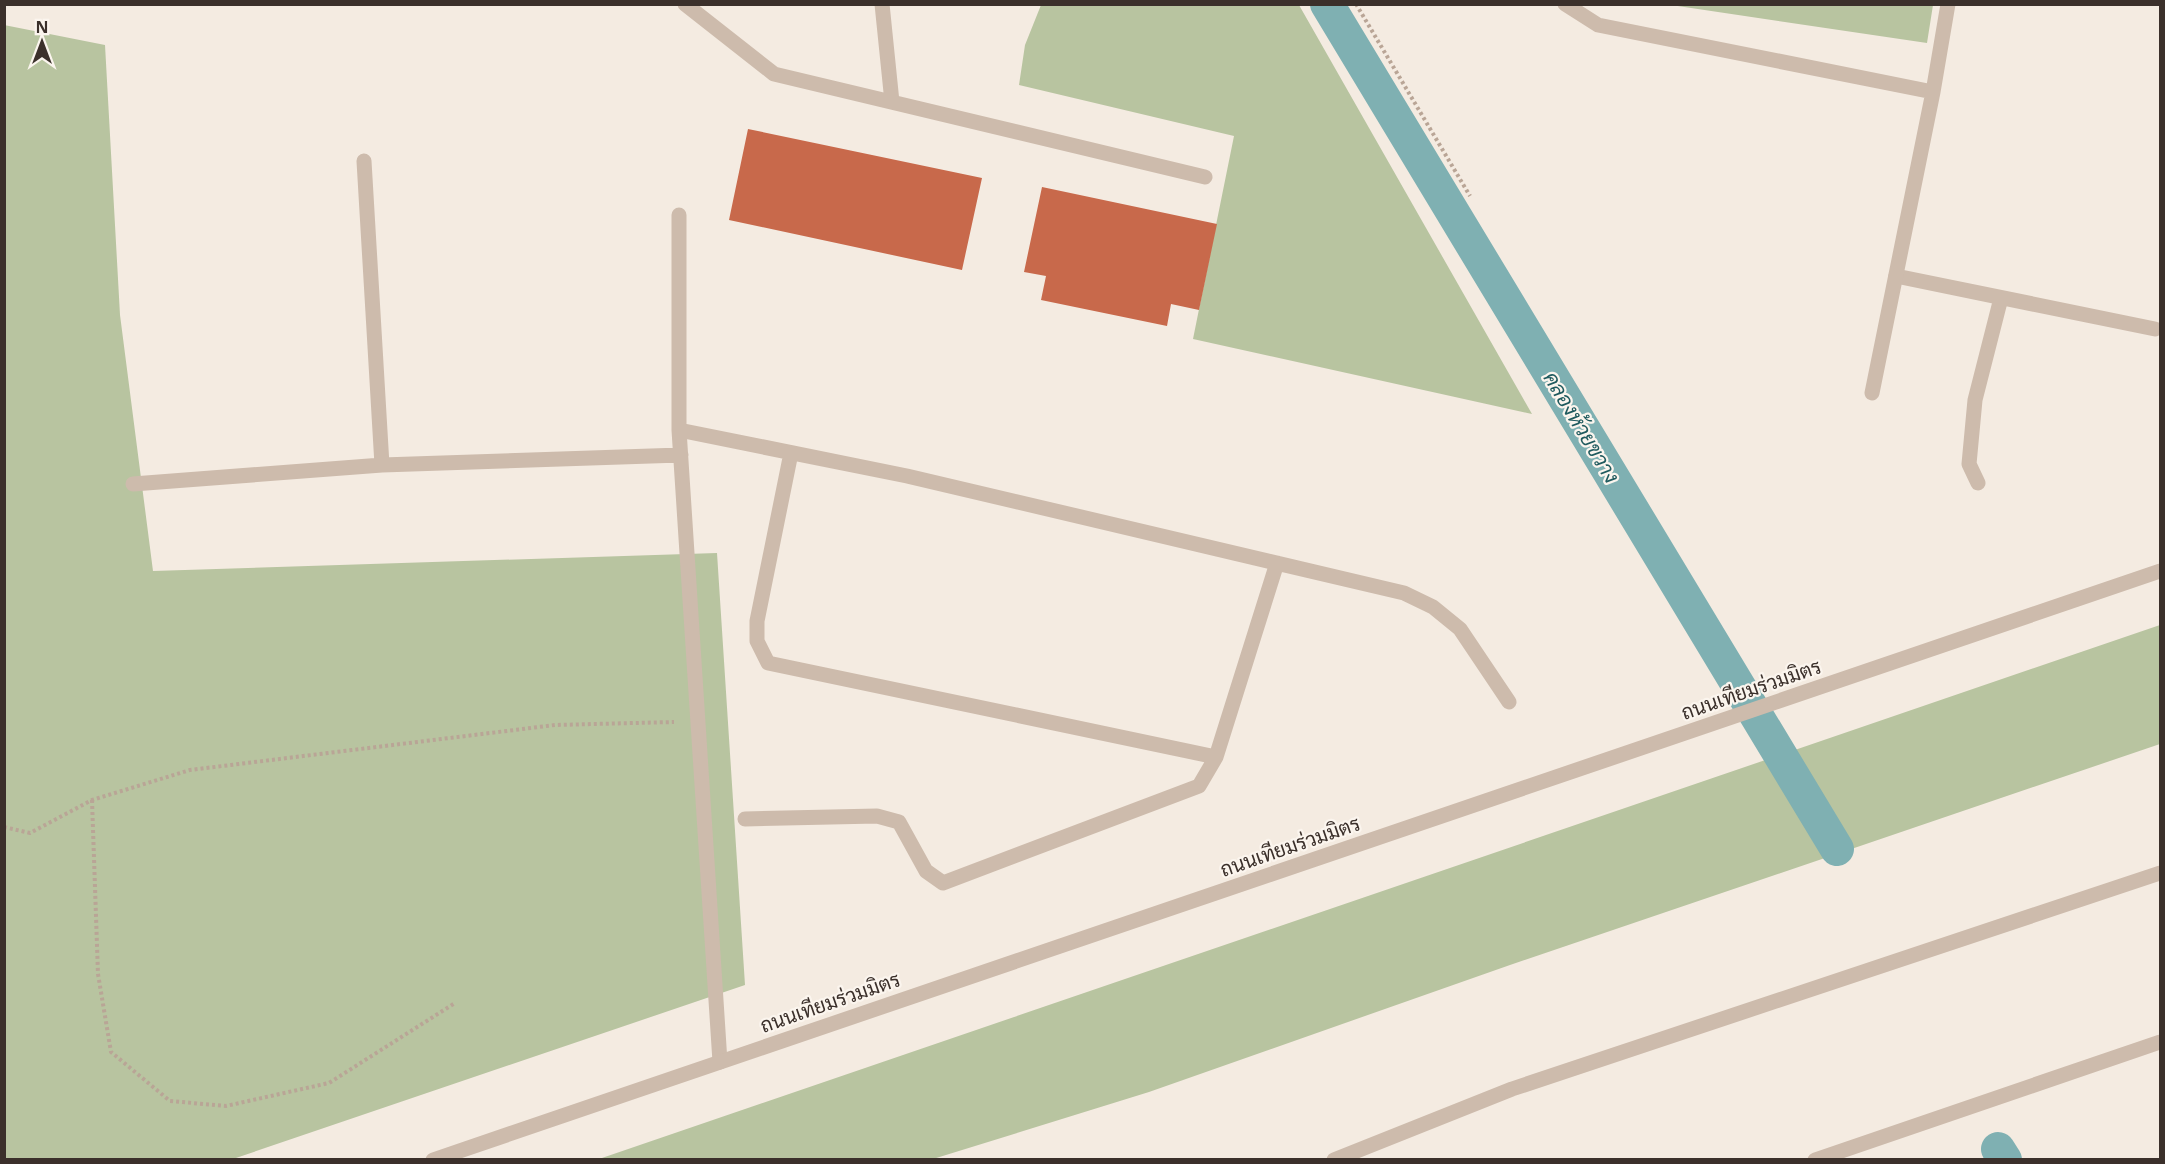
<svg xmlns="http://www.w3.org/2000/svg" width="2165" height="1164" font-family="'Noto Sans',Sarabun,sans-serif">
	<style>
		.green { fill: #b8c4a0 }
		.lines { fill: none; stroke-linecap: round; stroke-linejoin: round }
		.canal { stroke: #7fb0b2; stroke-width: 34 }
		.building { fill: #c8694b }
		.path { stroke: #b9a596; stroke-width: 4; stroke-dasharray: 3 3; stroke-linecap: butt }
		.service { stroke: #cdbbac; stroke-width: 15 }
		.minor { stroke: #cdbbac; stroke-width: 15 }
		.tertiary { stroke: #cdbbac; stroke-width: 15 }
		.labels { text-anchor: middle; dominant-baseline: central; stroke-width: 4.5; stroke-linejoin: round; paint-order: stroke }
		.street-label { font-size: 20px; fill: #3b302b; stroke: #fbf5ee }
		.water-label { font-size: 21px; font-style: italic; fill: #1f5a5e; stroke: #fbf5ee }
	</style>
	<rect width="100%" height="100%" fill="#f4ebe1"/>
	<path class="green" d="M1041,5H1299L1532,414L1193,339L1234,136L1019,85L1025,45Z
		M1671,5L1933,4V5L1927,43Z
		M4,25L105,45L120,315L153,571L717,553L745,985L233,1159H5Z
		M2160,625V744L1510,965L1149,1092L933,1159H599Z"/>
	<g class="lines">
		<path class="canal" d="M1327,4C1495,287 1669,566 1837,849
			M1998,1149L2005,1160"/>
	</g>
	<path class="building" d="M748,129L982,178L962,270L729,220Z
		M1042,187L1217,224L1199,310L1171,304L1167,326L1041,300L1046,276L1024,272Z"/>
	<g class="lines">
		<path class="path" d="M1356,4L1470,196
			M92,800L98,974L111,1052L170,1101L226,1106L329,1083L455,1003
			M4,827L30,833L92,800L190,770L555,725L674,722"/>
		<path class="service" d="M685,4L774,74L1205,177
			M882,4L892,102
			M364,161L382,465
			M679,215V430L720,1062
			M1896,276L2155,329
			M679,430L907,476L1404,593L1433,607L1460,629L1509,702
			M791,453L757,621V641L768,663L1216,757
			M1978,483L1969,464L1975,400L2001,298
			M133,484L382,465L681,455
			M745,819L877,816L899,822L926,871L943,883L1199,786L1216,757L1277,563
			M1334,1160L1512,1089L2160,873
			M1815,1160L2160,1042"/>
		<path class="minor" d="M1565,4L1598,25L1933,92
			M1872,393L1933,92L1948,4"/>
		<path class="tertiary" d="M433,1160L2160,571"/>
	</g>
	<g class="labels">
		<g class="street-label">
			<text transform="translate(1751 689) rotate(-19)">ถนนเทียมร่วมมิตร</text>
			<text transform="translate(1290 846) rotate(-19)">ถนนเทียมร่วมมิตร</text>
			<text transform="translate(830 1002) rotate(-19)">ถนนเทียมร่วมมิตร</text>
		</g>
		<g class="water-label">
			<text transform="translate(1582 427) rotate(59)">คลองห้วยขวาง</text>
		</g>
	</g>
	<rect width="2165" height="1164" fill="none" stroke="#3b302b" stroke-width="12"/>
	<g transform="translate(42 42)" stroke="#fbf5ee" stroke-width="4.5" paint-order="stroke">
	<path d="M0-4.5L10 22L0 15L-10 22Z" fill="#3b302b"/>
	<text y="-9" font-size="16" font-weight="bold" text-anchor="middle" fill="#3b302b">N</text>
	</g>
</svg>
